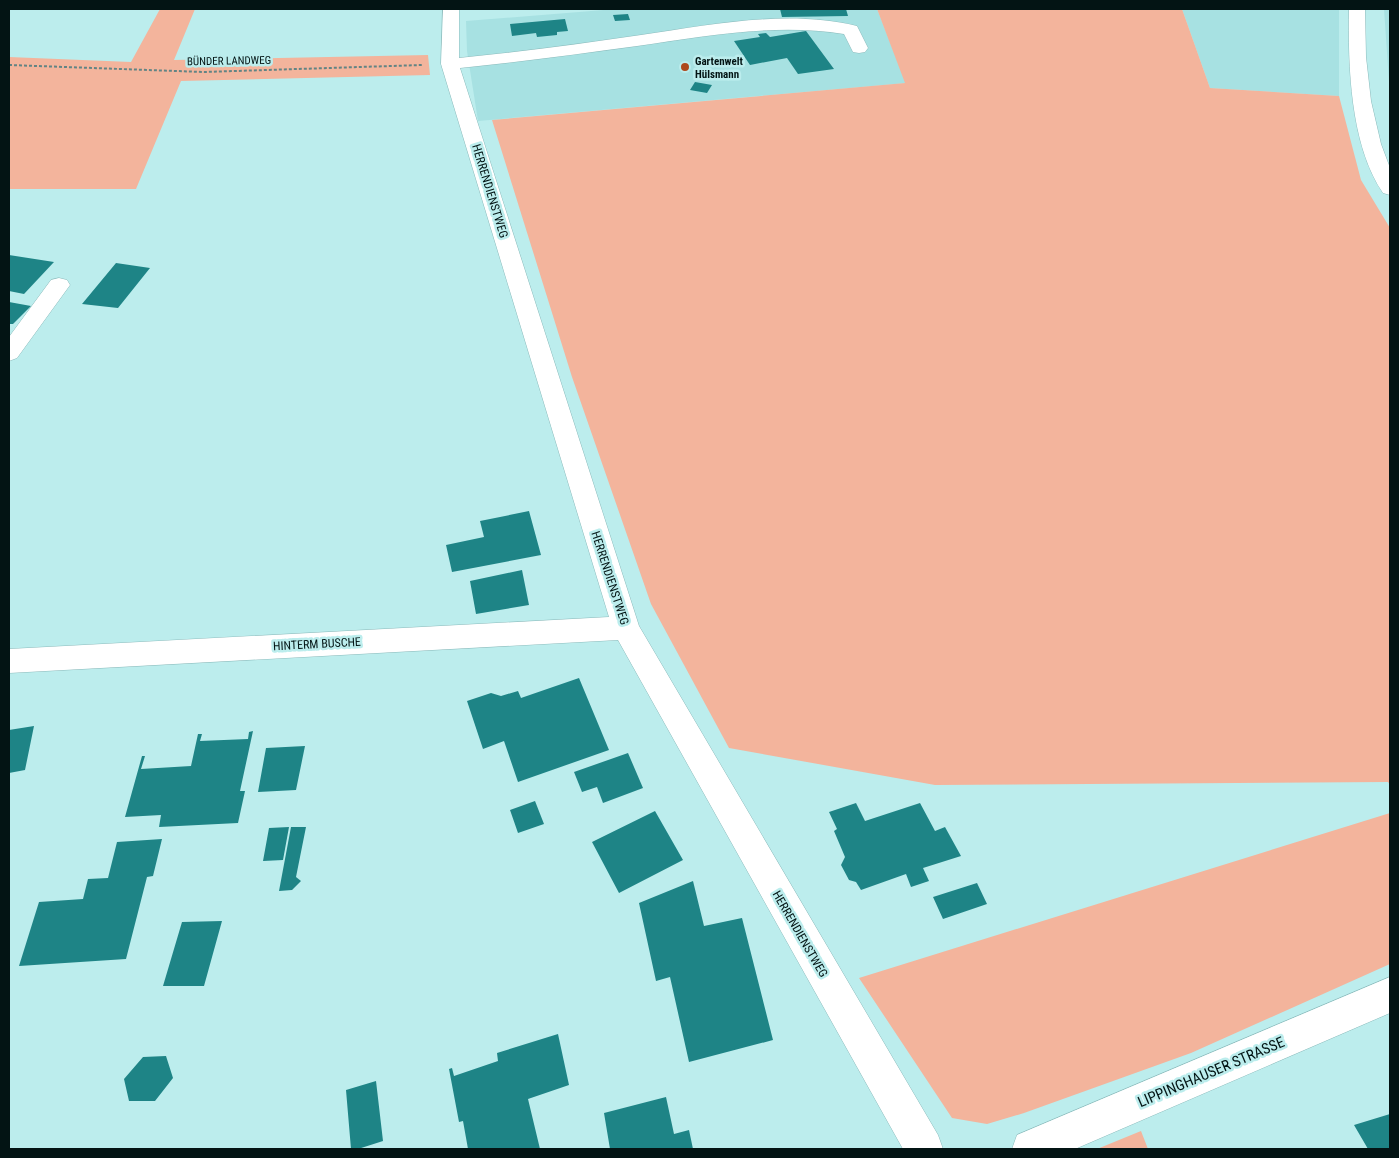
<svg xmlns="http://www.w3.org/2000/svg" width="1399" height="1158" font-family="'Roboto Condensed',sans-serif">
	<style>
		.built { fill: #a7e1e2 }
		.green { fill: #f3b49c }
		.building { fill: #1e8486 }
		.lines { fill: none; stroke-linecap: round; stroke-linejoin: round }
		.minor-casing { stroke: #8bbabb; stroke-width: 1 }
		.path { stroke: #628484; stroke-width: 2; stroke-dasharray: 3 2; stroke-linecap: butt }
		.minor { fill: #fff; fill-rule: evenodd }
		.poi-dot { fill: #ad481c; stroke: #bceded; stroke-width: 2 }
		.labels { text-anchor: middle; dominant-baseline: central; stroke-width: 5; stroke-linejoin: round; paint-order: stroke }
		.far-street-label { font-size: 11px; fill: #031414; stroke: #bceded }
		.far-poi-label { font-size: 11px; font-weight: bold; fill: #031414; stroke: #bceded; text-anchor: start }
		.street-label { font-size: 12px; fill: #031414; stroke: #bceded }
		.near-street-label { font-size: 15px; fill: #031414; stroke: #bceded }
	</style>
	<rect width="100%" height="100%" fill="#bceded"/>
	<path class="built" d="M616,9H877L906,83L478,121L467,51L466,21Z
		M1182,9H1339V96L1210,88Z
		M1384,9H1390V96Z"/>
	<path class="green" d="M160,9H195L174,60L428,55L430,75L181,81L136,189H9V57L131,62Z
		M877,9H1182L1210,88L1339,96L1361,180L1390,228V785L1388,782L935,785L729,748L651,604L572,377L492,120L905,83Z
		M1390,813V964L1191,1053L1024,1113L987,1124L952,1118L859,978Z
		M1141,1131L1148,1149H1097Z"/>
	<path class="building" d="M780,9H846L848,16L782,17Z
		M628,14L630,20L615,21L613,15Z
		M565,19L568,31L557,32V35L537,37L536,33L512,36L510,24Z
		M806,31L834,69L798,74L787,58L750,65L734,41L760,37L758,34L766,33L770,37Z
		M695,82L712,85L707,93L690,90Z
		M9,255L54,262L24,294L9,291Z
		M116,263L150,268L118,308L82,304Z
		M9,302L31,306L13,324H9Z
		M529,511L541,555L452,572L446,545L484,537L480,521Z
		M522,570L529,605L476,614L470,581Z
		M579,678L609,750L518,782L504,741L483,749L467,701L491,693L501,696L518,691L521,698Z
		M34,726L25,770L9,773V730Z
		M253,731L240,791H245L238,823L159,827L161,815L125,817L142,756H145L141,769L191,766L198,734H202L200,741L248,739L249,732Z
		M305,746L296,790L258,792L266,748Z
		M628,753L643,788L603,803L597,787L582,792L574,772Z
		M535,801L544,824L518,833L510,810Z
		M856,803L865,821L920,803L935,831L945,827L961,856L923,868L929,881L911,887L906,874L861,890L856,882L849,880L841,865L845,857L834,831L837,829L829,812Z
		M655,811L683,860L619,893L592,842Z
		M289,827L283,860L263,861L269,828Z
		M291,827H306L296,877L301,881L292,890L279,891Z
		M162,839L153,876L147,877L126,959L19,966L39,902L83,899L88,879L108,878L117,842Z
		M693,881L704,926L742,918L773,1040L689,1062L670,977L656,981L639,903Z
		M977,883L987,904L943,919L933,897Z
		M222,921L204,986H163L182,922Z
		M558,1034L569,1085L528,1099L540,1149H468L463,1121L459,1122L449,1069L452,1068L454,1076L498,1061L497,1053Z
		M166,1056L173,1078L155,1101H129L124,1079L143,1057Z
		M376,1081L383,1141L358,1149H351L346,1090Z
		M666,1097L674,1134L689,1130L693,1149H610L604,1113Z
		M1390,1114V1149H1368L1354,1125Z"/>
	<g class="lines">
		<defs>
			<path id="minor" d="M443,9H459V58C520,52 580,44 641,35C711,25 786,9 857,26L868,48L865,52L859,53L853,52L844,34C775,23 706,36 637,46C578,54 519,62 460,68L639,626L938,1135L943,1149H903L618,640L9,673V649L609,617L441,64Z
				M1349,9H1365L1366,57L1371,101L1381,144L1390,168V195L1383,193C1350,145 1348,65 1349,9Z
				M59,278L67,280L70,285L17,358L9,361V337L51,280Z
				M1390,977V1013L1075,1149H1012L1017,1135Z"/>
		</defs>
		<use href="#minor" class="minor-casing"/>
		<path class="path" d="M9,65L204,72L422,65"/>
		<use href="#minor" class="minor"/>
	</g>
	<circle class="poi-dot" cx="685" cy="67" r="5"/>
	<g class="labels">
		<g class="far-street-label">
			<text transform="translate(229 61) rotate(-1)">BÜNDER LANDWEG</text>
		</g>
		<g class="far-poi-label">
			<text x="695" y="61">Gartenwelt<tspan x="695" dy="13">Hülsmann</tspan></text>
		</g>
		<g class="street-label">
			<text transform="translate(490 191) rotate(73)">HERRENDIENSTWEG</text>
			<text transform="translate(610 578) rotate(72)">HERRENDIENSTWEG</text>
			<text transform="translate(317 644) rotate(-3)">HINTERM BUSCHE</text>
			<text transform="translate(800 934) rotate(60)">HERRENDIENSTWEG</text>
		</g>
		<g class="near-street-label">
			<text transform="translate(1211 1072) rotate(-23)">LIPPINGHAUSER STRASSE</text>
		</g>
	</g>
	<rect width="1399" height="1158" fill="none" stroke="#031414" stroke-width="20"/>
</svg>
